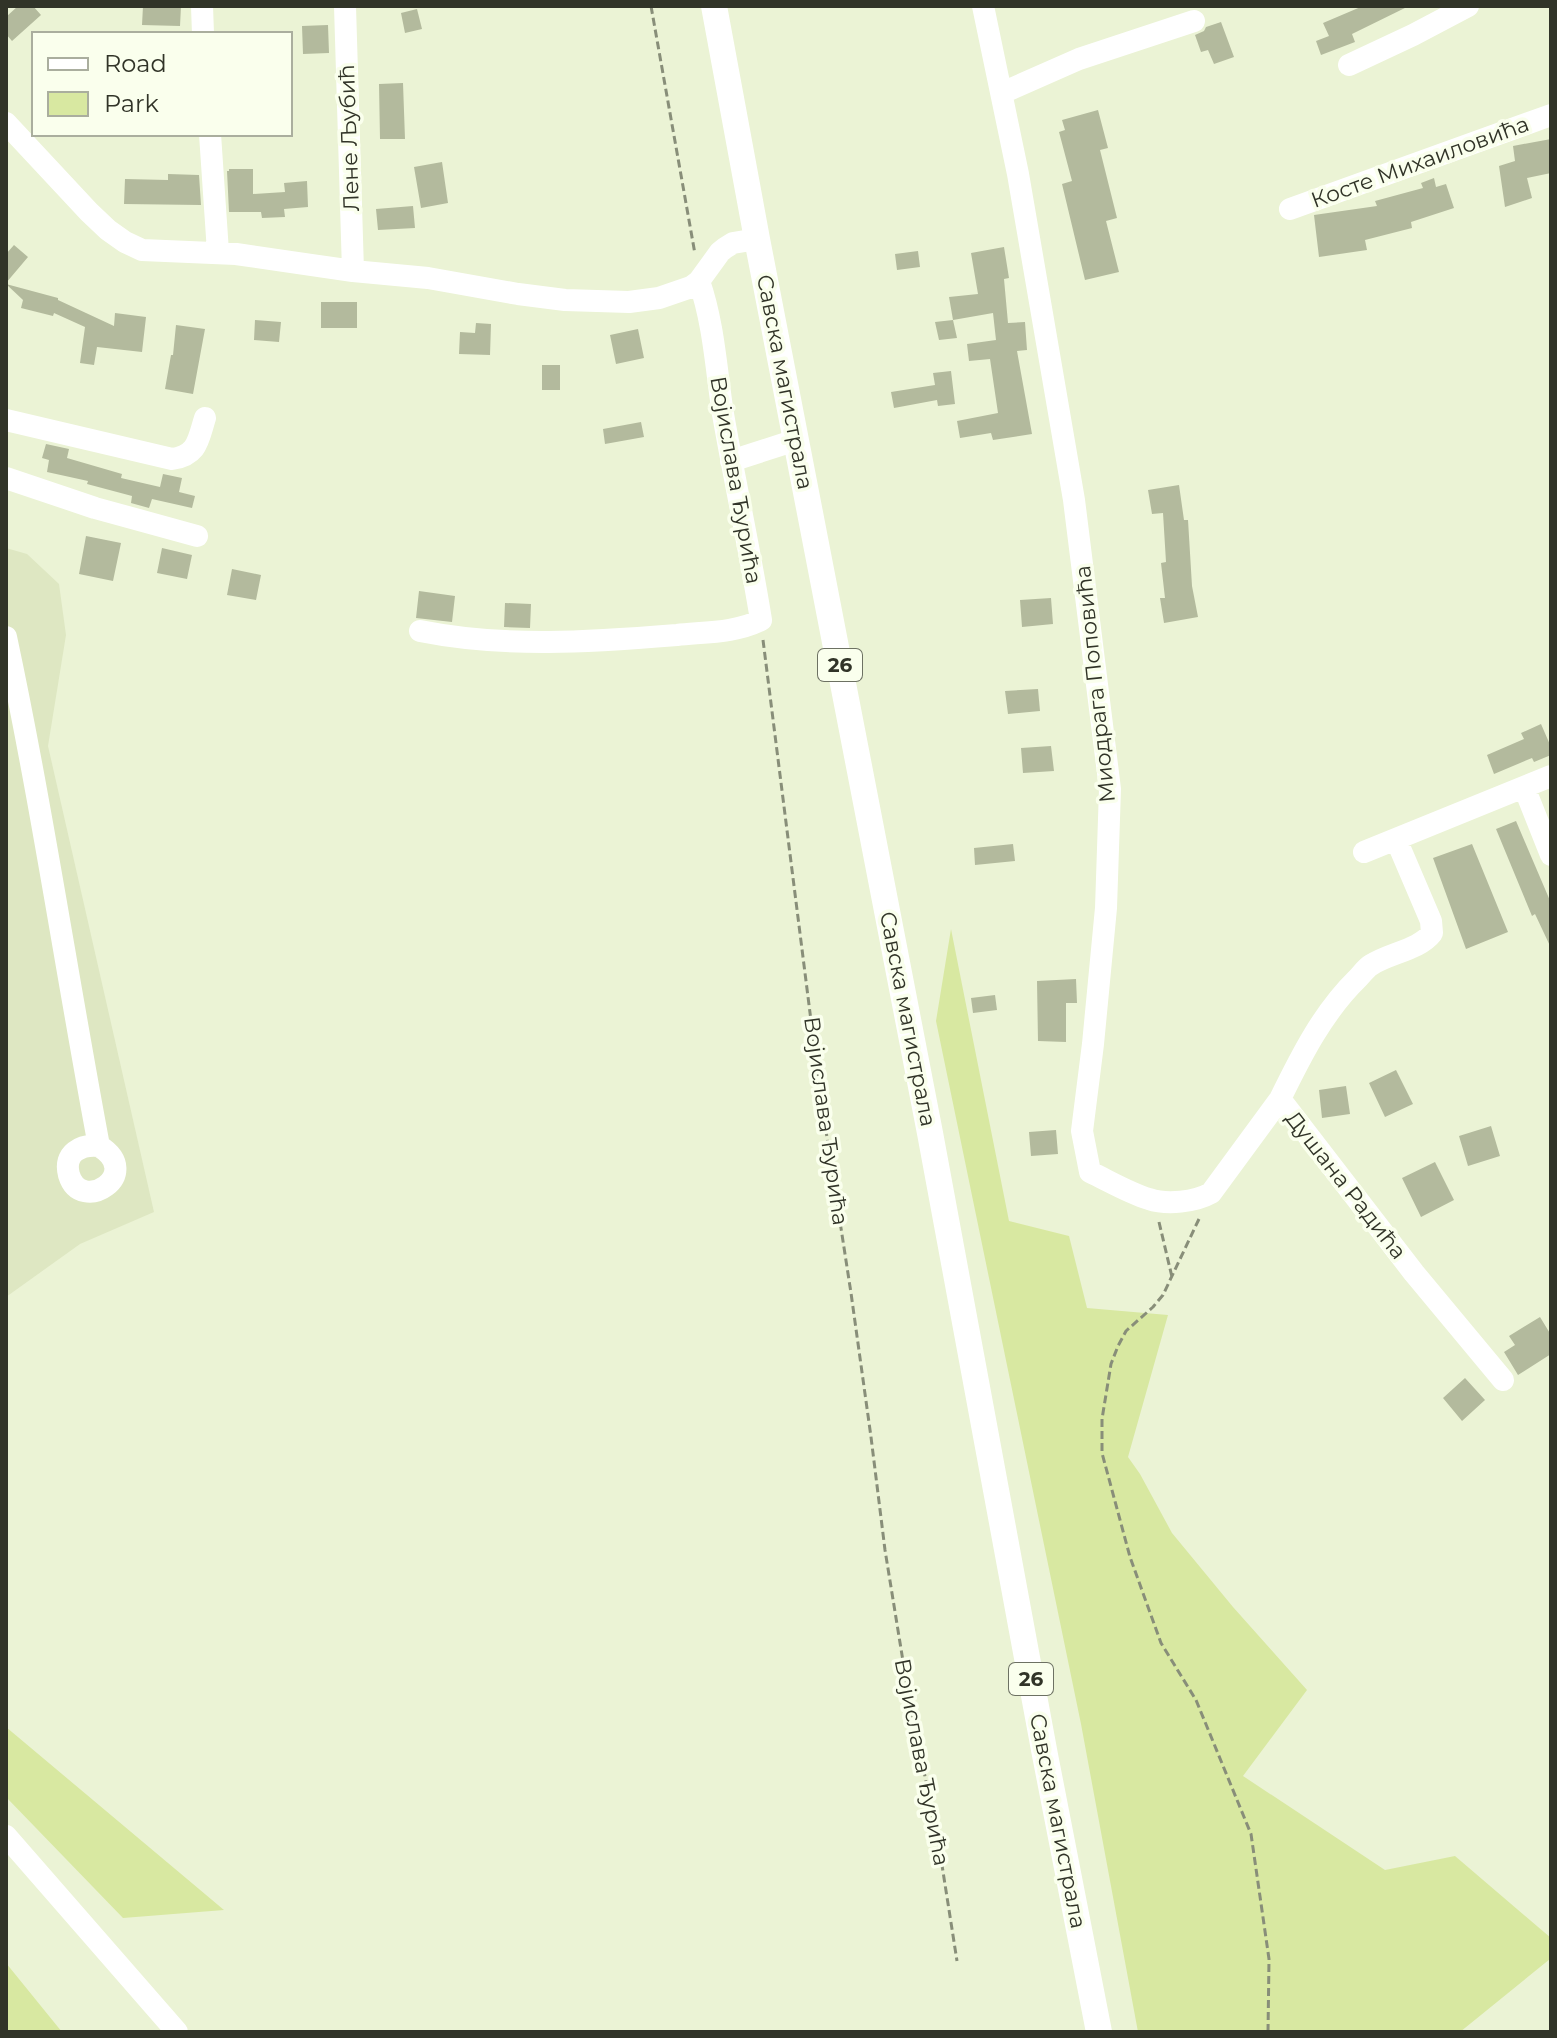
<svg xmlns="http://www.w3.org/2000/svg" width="1557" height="2038" font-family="Montserrat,sans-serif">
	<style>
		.built { fill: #dee7c2 }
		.green { fill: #d8e8a1 }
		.building { fill: #b3ba9d }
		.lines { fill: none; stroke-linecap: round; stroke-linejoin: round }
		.path { stroke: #888e79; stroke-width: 3; stroke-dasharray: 8 4; stroke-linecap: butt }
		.minor { stroke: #fff; stroke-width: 22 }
		.major { stroke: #fff; stroke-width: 26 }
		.labels { text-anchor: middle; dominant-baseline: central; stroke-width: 7; stroke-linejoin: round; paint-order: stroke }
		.shield { fill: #faffed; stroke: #6d7163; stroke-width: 2 }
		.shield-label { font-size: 20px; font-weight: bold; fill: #313428 }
		.street-label { font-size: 22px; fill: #313428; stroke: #faffed }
	</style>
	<rect width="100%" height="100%" fill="#ebf3d5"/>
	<path class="built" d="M6,548L27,554L59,584L66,635L48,746L154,1212L80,1244L6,1297Z"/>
	<path class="green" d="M951,929L1009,1221L1069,1236L1087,1308L1168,1315L1128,1457L1140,1474L1172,1533L1233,1607L1307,1690L1243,1776L1385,1870L1455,1856L1551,1938L1550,1959L1460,2032H1138L1081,1724L936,1021Z
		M6,1727L224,1910L123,1918L6,1797Z
		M6,1963L62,2032H6Z"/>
	<path class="building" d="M18,6H33L41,15L12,41L6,34V17Z
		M143,6H181L180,26L142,25Z
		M1363,6H1409L1352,34L1355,42L1321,55L1316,41L1329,36L1323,23Z
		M417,9L422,29L405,33L401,13Z
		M1221,22L1234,57L1214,64L1208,50L1201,52L1195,35L1204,31L1206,27Z
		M328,25L329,53L303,54L302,26Z
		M403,83L405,139H380L379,84Z
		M1098,110L1108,148L1100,150L1117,218L1106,221L1119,272L1085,280L1062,184L1072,181L1059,132L1065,130L1062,120Z
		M1551,139V173L1527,178L1532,198L1505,207L1499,166L1515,161L1513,146Z
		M442,162L448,203L421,208L414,167Z
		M229,169H253V194L285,192L284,183L307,181L308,207L284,209L285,217L262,218L261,212H229L227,171H229Z
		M168,174L199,175L201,205L124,204L125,179L168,180Z
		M1434,178L1436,187L1446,184L1454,208L1411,222L1412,228L1365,240L1367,250L1319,257L1314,215L1377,206L1375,201L1423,188L1421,183Z
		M413,206L415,228L378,230L376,209Z
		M14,245L28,257L6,283V254Z
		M1004,247L1009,278L1004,279L1008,323L1025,322L1027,350L1017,351L1032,434L993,440L991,433L960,438L957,421L998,413L990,359L969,361L967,344L996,340L993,313L953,320L949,297L978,294L971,253Z
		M918,251L920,267L897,270L895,254Z
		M6,284L58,298V300L114,326L115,313L146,317L142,352L97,347L94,365L80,363L85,327L54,313L53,316L21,308L23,300Z
		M321,302H357V328H321Z
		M255,320L281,322L279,342L254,340Z
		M953,320L957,338L939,340L935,322Z
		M476,323L491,324L490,355L459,354L460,332L475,333Z
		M176,325L205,329L193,394L165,389L171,355H173Z
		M638,329L644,358L616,364L610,335Z
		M542,365H560V390H542Z
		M951,371L955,404L938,406L937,400L894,408L891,392L935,385L933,373Z
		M641,422L644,437L605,444L603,429Z
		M46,444L69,449L67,458L122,474L121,478L160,487L163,474L182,478L179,492L195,496L192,508L152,499L149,508L131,503L132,496L87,484L88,481L47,472L49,460L42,458Z
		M1179,485L1184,520H1188L1192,586L1198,617L1164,623L1160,598H1165L1161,563L1166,562L1163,513L1152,514L1148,490Z
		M86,536L121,543L113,581L79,574Z
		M162,548L192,555L187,579L157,573Z
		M232,569L261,575L256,600L227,595Z
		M419,591L455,596L452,622L416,618Z
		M1051,598L1053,624L1022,627L1020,600Z
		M505,603L531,604L530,628L504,627Z
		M1038,689L1040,711L1008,714L1005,691Z
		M1541,724L1551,747V755L1534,762L1532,758L1494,774L1487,755L1524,739L1521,733Z
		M1051,746L1054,771L1023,773L1021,748Z
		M1516,821L1551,903V948L1535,914L1532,916L1496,829Z
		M1013,844L1015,861L975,865L974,848Z
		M1472,844L1508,932L1466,949L1433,858Z
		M1076,979L1077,1003H1066V1042L1038,1041L1037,981Z
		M995,995L997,1010L973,1013L971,998Z
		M1396,1070L1413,1104L1385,1117L1369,1083Z
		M1346,1086L1350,1114L1322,1118L1319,1090Z
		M1491,1126L1500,1156L1468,1166L1459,1136Z
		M1056,1130L1058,1154L1031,1156L1029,1132Z
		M1435,1162L1454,1200L1421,1217L1402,1178Z
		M1540,1317L1551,1335V1354L1518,1375L1504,1352L1515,1345L1509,1336Z
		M1465,1378L1485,1400L1462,1421L1443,1398Z"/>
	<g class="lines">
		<path class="path" d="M651,6L695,254
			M763,640L820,1092L851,1293L871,1437L885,1550L908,1692L939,1846L957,1961
			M1199,1219L1163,1295L1153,1307L1126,1331L1118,1346L1111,1364L1102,1419V1453L1130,1557L1161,1643L1196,1700L1251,1834L1269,1959L1268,2032
			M1159,1222L1172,1277"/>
		<path class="minor" d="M202,6L203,34
			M345,6L353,271
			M983,6L1018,174L1074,500L1110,789L1106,908L1093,1044L1082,1131L1090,1172C1109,1181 1129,1193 1149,1199C1167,1205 1195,1202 1211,1193L1280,1099
			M1349,65L1413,35L1468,6
			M1002,91L1011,89L1079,59L1194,21
			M6,123L89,212L108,230L125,242L142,250L236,254L353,271L428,278L518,294L565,300L629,302L659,298L691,287L699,281L720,252L725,248L733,243L757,239
			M210,134L218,252
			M1290,209L1551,115
			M6,420L172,459C198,455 198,440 205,418
			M731,461L796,440
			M6,478L95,508L197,536
			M420,631C505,648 591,642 677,635C704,632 736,633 761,620C750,551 735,483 723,414C716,369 714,324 699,281
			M6,637C42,806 67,976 99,1146C145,1174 81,1215 69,1175C63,1153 81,1144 99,1146
			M1524,787L1551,855
			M1396,839L1431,921L1432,933C1419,950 1389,953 1371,965C1366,968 1362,974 1358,978C1323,1012 1301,1056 1280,1099L1414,1273L1503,1380
			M1364,852L1551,776
			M6,1836L177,2032"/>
		<path class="major" d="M714,6L757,239L930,1133L1045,1755L1099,2032"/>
	</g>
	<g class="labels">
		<g class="shield">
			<rect x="818" y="649" width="44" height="32" rx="6"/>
			<rect x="1009" y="1663" width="44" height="32" rx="6"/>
		</g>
		<g class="shield-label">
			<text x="840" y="665">26</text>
			<text x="1031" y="1679">26</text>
		</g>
		<g class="street-label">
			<text transform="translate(349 138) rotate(-92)">Лене Љубић</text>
			<text transform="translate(1420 162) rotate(-20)">Косте Михаиловића</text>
			<text transform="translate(785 382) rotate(79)">Савска магистрала</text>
			<text transform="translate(736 480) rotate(80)">Војислава Ђурића</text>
			<text transform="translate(1095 684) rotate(-96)">Миодрага Поповића</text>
			<text transform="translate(908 1019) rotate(79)">Савска магистрала</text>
			<text transform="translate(826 1121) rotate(82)">Војислава Ђурића</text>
			<text transform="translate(1346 1185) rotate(52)">Душана Радића</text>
			<text transform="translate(922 1762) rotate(79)">Војислава Ђурића</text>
			<text transform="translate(1058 1821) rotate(79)">Савска магистрала</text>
		</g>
	</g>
	<rect width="1557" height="2038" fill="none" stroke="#313428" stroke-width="16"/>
	<rect x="32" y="32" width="260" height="104" fill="#faffed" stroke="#aaae9e" stroke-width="2"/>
	<rect x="48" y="58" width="40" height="12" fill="#ffffff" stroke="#aaae9e" stroke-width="2"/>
	<text x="104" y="72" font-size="24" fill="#313428">Road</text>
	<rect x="48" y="92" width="40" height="24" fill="#d8e8a1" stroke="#aaae9e" stroke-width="2"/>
	<text x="104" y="112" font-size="24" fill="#313428">Park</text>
</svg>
